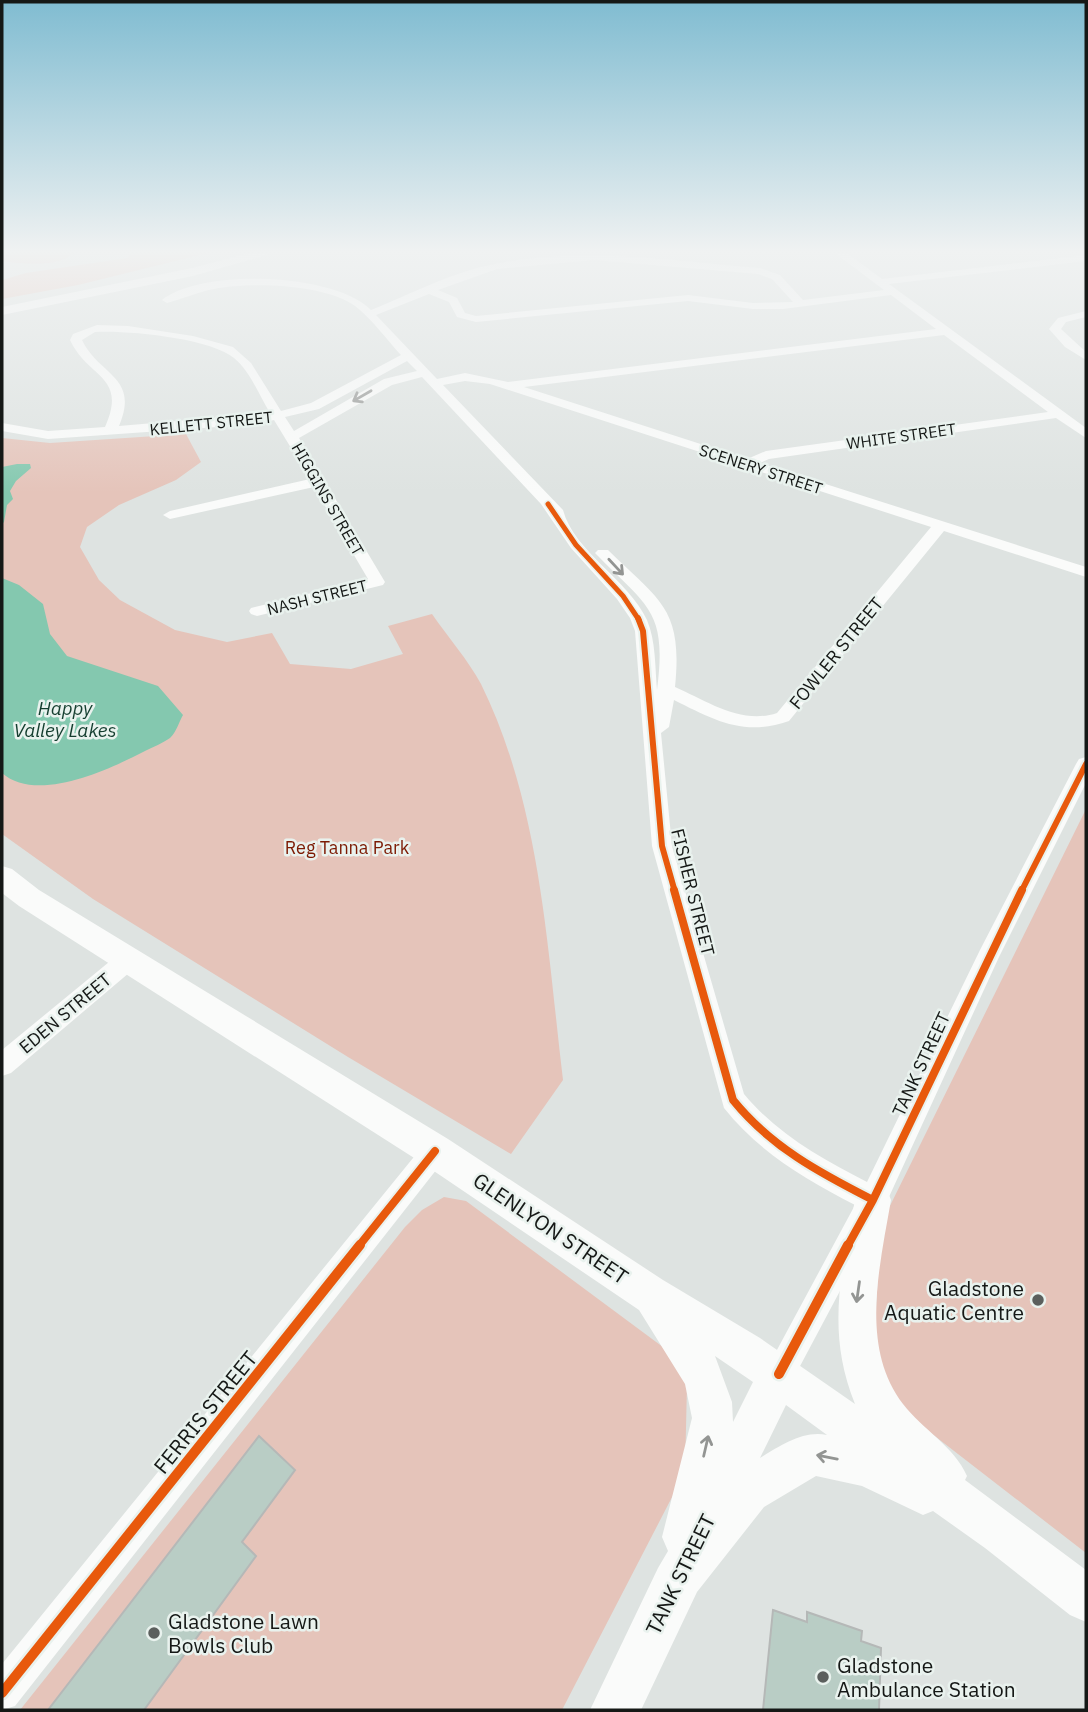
<svg xmlns="http://www.w3.org/2000/svg" width="1088" height="1712" font-family="'IBM Plex Sans',sans-serif">
	<style>
		.green { fill: #e5c4ba }
		.water { fill: #84c8af }
		.building { fill: #b9cdc5; stroke: #b5b8b7; stroke-width: 2 }
		.lines { fill: none; stroke-linecap: round; stroke-linejoin: round }
		.minor { fill: #fafbfa; fill-rule: evenodd }
		.major { fill: #fafbfa; fill-rule: evenodd }
		.cycleway-far3-casing { stroke: #e9f2ee; stroke-width: 8 }
		.cycleway-far2-casing { stroke: #e9f2ee; stroke-width: 10 }
		.cycleway-far1-casing { stroke: #e9f2ee; stroke-width: 12 }
		.cycleway-casing { stroke: #e9f2ee; stroke-width: 15 }
		.cycleway-far3 { stroke: #e8590c; stroke-width: 5 }
		.cycleway-far2 { stroke: #e8590c; stroke-width: 6 }
		.cycleway-far1 { stroke: #e8590c; stroke-width: 8 }
		.cycleway { stroke: #e8590c; stroke-width: 10 }
		.oneway { stroke: #939593 }
		.poi-dot { fill: #5b5f5d; stroke: #e9f2ee; stroke-width: 2.5 }
		.labels { text-anchor: middle; dominant-baseline: central; stroke-width: 5; stroke-linejoin: round; paint-order: stroke }
		.far-street-label { font-size: 16px; fill: #151816; stroke: #e9f2ee }
		.street-label { font-size: 18px; fill: #151816; stroke: #e9f2ee }
		.park-label { font-size: 18px; fill: #7c1a03; stroke: #e9f2ee }
		.water-label { font-size: 19px; font-style: italic; fill: #143e2f; stroke: #e9f2ee }
		.near-street-label { font-size: 21px; fill: #151816; stroke: #e9f2ee }
		.near-poi-label { font-size: 21px; fill: #151816; stroke: #e9f2ee; text-anchor: start }
	</style>
	<rect width="100%" height="100%" fill="#dee3e1"/>
	<path class="green" d="M2,253H75C56,268 24,264 2,261Z
		M131,253H208L78,285L2,299V280L26,273L127,258Z
		M186,434L201,462L176,480L119,505L87,527L80,547L99,580L120,600L175,630L227,642L272,633L290,664L351,669L403,654L388,626L432,614C448,637 468,660 481,684C541,806 547,948 563,1080L511,1154L348,1057L93,899L2,834V438L50,443Z
		M1086,809V1553L896,1406L873,1359L881,1224Z
		M444,1197L466,1201L671,1353L687,1384L685,1472L562,1710H20L405,1227L422,1210Z"/>
	<path class="water" d="M17,464H30L31,468L16,481L10,491L13,499L7,505L4,522L2,524V467Z
		M2,578L19,585L43,604L50,634L67,656L158,686L183,715C179,722 176,733 170,738C163,743 153,747 145,751C110,769 37,804 2,773Z"/>
	<path class="building" d="M259,1436L295,1470L242,1542L256,1556L144,1710H48Z
		M773,1610L807,1622V1612L862,1631L861,1641L881,1648L879,1710H763Z"/>
	<g class="lines">
		<path class="minor" d="M835,253H847L882,279L1086,255V261L889,284L1086,428V438L1056,418L769,459L760,463L1086,567V577L944,531L789,721C744,737 714,720 674,700L669,727L661,733L672,846L744,1094C778,1135 821,1158 867,1182L980,950L1076,764L1079,759L1086,757V783L999,957L883,1210L790,1385L779,1389L768,1385L764,1374L855,1205C805,1179 760,1153 724,1108L652,846L635,631L630,618L617,599L571,548L541,504L422,377L392,385L299,438L385,582L383,585L257,616L251,614L249,611L251,608L368,579L314,487L170,519L163,515L170,511L310,479L274,420L258,424L48,439L2,431V423L48,431L105,427C128,375 88,379 70,340L73,334L97,325L128,326L193,336L233,347L251,363L281,411L311,403L401,355C388,341 368,314 352,304C320,284 250,282 214,289C197,292 183,299 167,303L162,300C202,268 335,273 371,310C411,294 452,272 495,264C582,246 673,261 760,268L780,275L803,300L884,290ZM594,260L758,274L772,279L793,302L753,303L688,295L476,316L465,313L457,298L438,290L497,269ZM429,294L449,302L457,317L476,322L688,301L753,309H783L891,295L936,329L508,382L465,373L437,379L376,315ZM95,332C127,330 210,338 234,358C250,371 259,395 270,413L119,426C140,376 99,376 82,340ZM944,335L1048,412L766,451L747,459L524,387ZM407,361L417,371L384,379L294,431L285,417L319,409ZM465,381L490,384L931,527L777,713C741,725 707,701 675,687C683,608 660,601 608,550H598L595,553L598,556C649,608 667,611 657,690C655,668 656,641 647,620C628,579 574,552 563,510L443,385Z
			M1086,311V317L1066,322L1061,329L1086,352V360L1065,347L1049,329L1058,318Z
			M128,950L136,953L139,960L136,967L11,1073L2,1076V1050L120,953Z
			M435,1138L444,1142L448,1151L444,1160L15,1706L2,1710V1664L426,1142Z"/>
		<path class="major" d="M250,253H273L193,276L2,315V307L192,268Z
			M2,866L12,869L39,890L448,1139L663,1280L760,1338L855,1404C826,1333 841,1272 855,1200L860,1187L873,1182L886,1187L891,1200C880,1265 859,1347 903,1404C923,1430 954,1446 967,1476L965,1480L1086,1570V1622L1070,1615L985,1548L933,1511L923,1515L862,1486L816,1476L764,1507L697,1592L641,1710H590L658,1568L668,1551L662,1537L692,1418L685,1384L639,1310L422,1163L19,906L2,893ZM715,1356L753,1382L733,1422L732,1402ZM786,1405L827,1435C803,1430 780,1446 760,1458Z"/>
		<defs>
			<path id="cycleway-far3" d="M548,504L576,545L623,596L639,620"/>
			<path id="cycleway-far2" d="M638,618L643,631L662,846L675,892
				M1021,892L1086,764"/>
			<path id="cycleway-far1" d="M674,890L733,1100C771,1147 820,1173 873,1200
				M358,1247L435,1151
				M847,1247L873,1200L1022,890"/>
			<path id="cycleway" d="M779,1374L848,1245
				M2,1693L360,1245"/>
		</defs>
		<use href="#cycleway-far3" class="cycleway-far3-casing"/>
		<use href="#cycleway-far2" class="cycleway-far2-casing"/>
		<use href="#cycleway-far1" class="cycleway-far1-casing"/>
		<use href="#cycleway" class="cycleway-casing"/>
		<use href="#cycleway-far3" class="cycleway-far3"/>
		<use href="#cycleway-far2" class="cycleway-far2"/>
		<use href="#cycleway-far1" class="cycleway-far1"/>
		<use href="#cycleway" class="cycleway"/>
	</g>
	<defs><path id="oneway-shaft" d="M-6 0H5M1.5-3L5.5 0L1.5 3" fill="none" stroke-width="1.6" stroke-linecap="round" stroke-linejoin="round" transform="scale(1.75)"/></defs>
	<g class="oneway">
		<use href="#oneway-shaft" transform="translate(362 396) rotate(150)"/>
		<use href="#oneway-shaft" transform="translate(616 567) rotate(47)"/>
		<use href="#oneway-shaft" transform="translate(858 1292) rotate(98)"/>
		<use href="#oneway-shaft" transform="translate(706 1446) rotate(-77)"/>
		<use href="#oneway-shaft" transform="translate(827 1457) rotate(-169)"/>
	</g>
	<linearGradient id="sky" x2="0" y2="1"><stop stop-color="#80bcd1"/><stop offset="0.51" stop-color="#f0f2f2"/><stop offset="1" stop-color="#f0f2f2" stop-opacity="0"/></linearGradient>
	<rect width="1088" height="493" fill="url(#sky)"/>
	<g class="poi-dot">
		<circle cx="1038" cy="1300" r="7"/>
		<circle cx="154" cy="1633" r="7"/>
		<circle cx="823" cy="1677" r="7"/>
	</g>
	<g class="labels">
		<g class="far-street-label">
			<text transform="translate(211 423) rotate(-6)">KELLETT STREET</text>
			<text transform="translate(901 436) rotate(-8)">WHITE STREET</text>
			<text transform="translate(761 469) rotate(18)">SCENERY STREET</text>
			<text transform="translate(328 499) rotate(60)">HIGGINS STREET</text>
			<text transform="translate(317 597) rotate(-14)">NASH STREET</text>
		</g>
		<g class="street-label">
			<text transform="translate(836 653) rotate(-51)">FOWLER STREET</text>
			<text transform="translate(693 892) rotate(76)">FISHER STREET</text>
			<text transform="translate(65 1013) rotate(-40)">EDEN STREET</text>
			<text transform="translate(921 1064) rotate(-65)">TANK STREET</text>
		</g>
		<g class="park-label">
			<text x="347" y="847">Reg Tanna Park</text>
		</g>
		<g class="water-label">
			<text x="65" y="708">Happy<tspan x="65" dy="22">Valley Lakes</tspan></text>
		</g>
		<g class="near-street-label">
			<text transform="translate(551 1228) rotate(34)">GLENLYON STREET</text>
			<text transform="translate(205 1412) rotate(-51)">FERRIS STREET</text>
			<text transform="translate(680 1574) rotate(-64)">TANK STREET</text>
		</g>
		<g class="near-poi-label">
			<text x="1024" y="1288" text-anchor="end">Gladstone<tspan x="1024" dy="24">Aquatic Centre</tspan></text>
			<text x="168" y="1621">Gladstone Lawn<tspan x="168" dy="24">Bowls Club</tspan></text>
			<text x="837" y="1665">Gladstone<tspan x="837" dy="24">Ambulance Station</tspan></text>
		</g>
	</g>
	<rect width="1088" height="1712" fill="none" stroke="#151816" stroke-width="7"/>
</svg>
